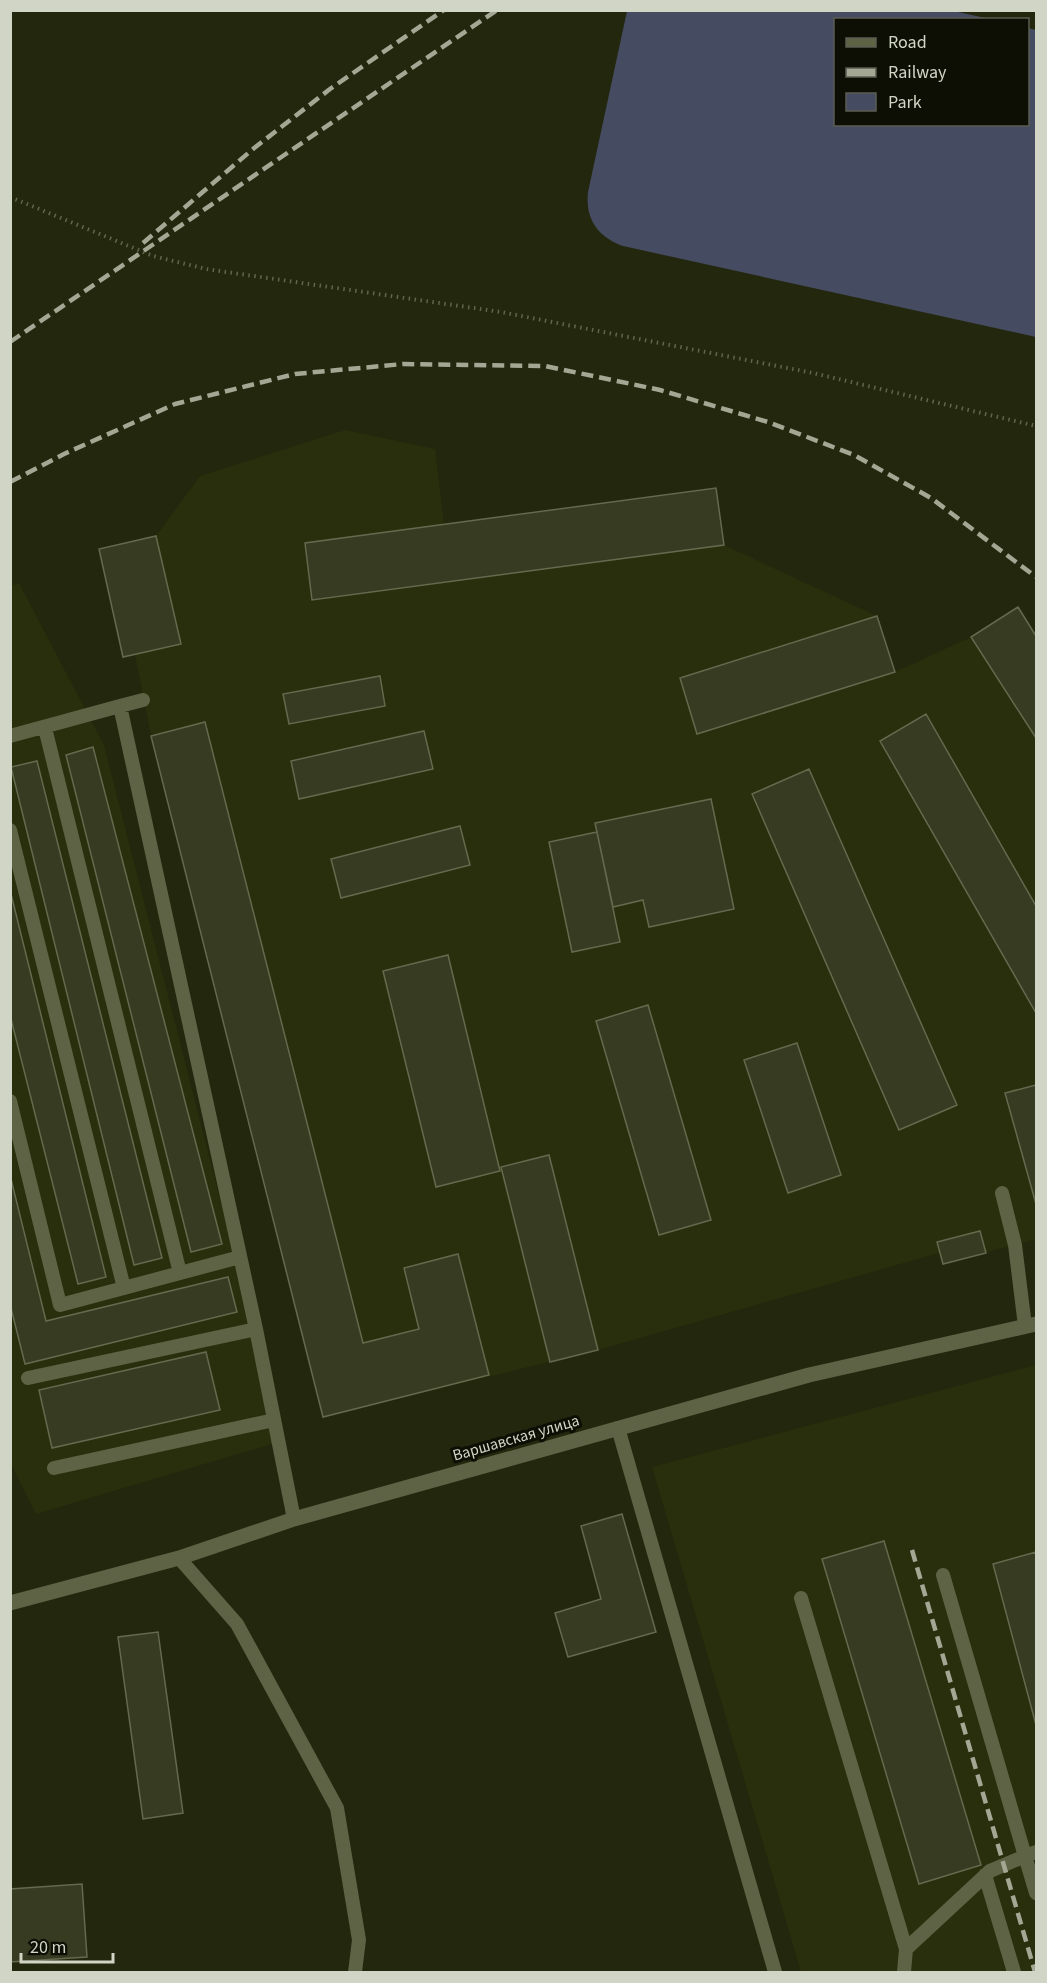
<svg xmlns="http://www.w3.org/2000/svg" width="1047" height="1983" font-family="'Source Sans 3',sans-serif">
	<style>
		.built { fill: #292e0d }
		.green { fill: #454b61 }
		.building { fill: #363b21; stroke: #646a4e; stroke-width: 1.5 }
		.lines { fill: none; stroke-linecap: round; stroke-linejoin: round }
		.path { stroke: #61654f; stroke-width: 4; stroke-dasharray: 1.5 4.5; stroke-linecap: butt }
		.lane { stroke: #5d6344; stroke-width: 14 }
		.street { stroke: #5d6344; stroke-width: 15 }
		.rail { stroke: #a3a794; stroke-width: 4.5; stroke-dasharray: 12 6; stroke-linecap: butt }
		.labels { text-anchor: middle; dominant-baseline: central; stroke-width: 6; stroke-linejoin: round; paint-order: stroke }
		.street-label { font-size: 16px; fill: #d1d5c5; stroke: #0d0f05 }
	</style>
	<rect width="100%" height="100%" fill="#23270d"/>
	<path class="built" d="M345,430L435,449L444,524L716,488L724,545L877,616L895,672L971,637L1018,607L1036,636V1239L943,1264L939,1253L598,1350L323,1417L151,736L135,655L123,657L99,549L156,536L200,476Z
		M19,583L104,745L282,1441L36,1514L11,1464L10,586Z
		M1036,1365V1972H801L652,1467Z"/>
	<path class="green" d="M949,10L990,19L836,20V124H1028V28L1036,30V337L623,246C598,237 585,219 588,192L627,11Z"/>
	<path class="building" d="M716,488L724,545L312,600L305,543Z
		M156,536L181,644L123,657L99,549Z
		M1018,607L1036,636V738L971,637Z
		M877,616L895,672L697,734L680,678Z
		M380,676L385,706L289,724L283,694Z
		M926,714L1036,906V1013L880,741Z
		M205,722L363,1343L419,1329L404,1268L458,1254L489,1375L323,1417L151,736Z
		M424,731L433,769L299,799L291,761Z
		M93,747L222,1244L191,1252L66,755Z
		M37,761L162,1258L134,1265L11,767Z
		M809,769L957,1105L899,1130L752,794Z
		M711,799L734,909L649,927L643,900L613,907L595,823Z
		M460,826L470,865L341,898L331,859Z
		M597,832L620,942L572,952L549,842Z
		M10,890L106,1277L78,1284L10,1015Z
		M448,955L500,1171L436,1187L383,971Z
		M648,1005L711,1220L659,1235L596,1021Z
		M797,1043L841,1175L788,1193L744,1060Z
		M1036,1085V1204L1005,1093Z
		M549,1155L598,1350L550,1362L501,1167Z
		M10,1175L46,1321L228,1277L237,1312L25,1364L10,1304Z
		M980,1231L986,1253L943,1264L937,1242Z
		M206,1352L220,1410L52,1448L39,1390Z
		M622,1514L656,1632L568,1657L555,1613L601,1599L581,1526Z
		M884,1541L981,1865L919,1884L822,1559Z
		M1036,1552V1725L993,1564Z
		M158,1632L183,1813L143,1819L118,1637Z
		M82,1884L87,1957L10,1962V1889Z"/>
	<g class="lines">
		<path class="path" d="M10,197L153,256L206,269L501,312L813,373L1036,426"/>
		<path class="lane" d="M143,700L120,706L256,1329L294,1519
			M45,728L180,1273
			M10,736L120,706
			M10,830L124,1288
			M10,1101L60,1305L240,1257
			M1002,1193L1015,1245L1025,1326
			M28,1378L256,1329
			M618,1428L775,1972
			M54,1468L274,1420
			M179,1558L237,1624L337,1808L359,1940L355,1972
			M801,1598L906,1949L904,1972
			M1036,1852L1025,1856L1036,1893
			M985,1875L1014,1972
			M906,1949L990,1871L1025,1856L943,1575"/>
		<path class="street" d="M10,1603L179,1558L294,1519L809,1375L1036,1324"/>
		<path class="rail" d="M143,243L253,149L330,89L444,10
			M10,342L497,10
			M10,482L64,454L175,404L295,374L403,364L545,366L660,390L768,422L854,455L931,498L1036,577
			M912,1550L1035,1972"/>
	</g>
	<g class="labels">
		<g class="street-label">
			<text transform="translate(516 1438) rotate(-16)">Варшавская улица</text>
		</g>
	</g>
	<rect width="1047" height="1983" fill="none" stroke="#d1d5c5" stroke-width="24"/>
	<rect x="834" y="18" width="195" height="108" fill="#0d0f05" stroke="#5b5e52" stroke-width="1.5"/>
	<rect x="846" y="38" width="30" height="9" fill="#5d6344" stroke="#5b5e52" stroke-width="1.5"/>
	<text x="888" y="48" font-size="18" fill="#d1d5c5">Road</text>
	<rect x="846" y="68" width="30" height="9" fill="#a3a794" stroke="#5b5e52" stroke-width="1.5"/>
	<text x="888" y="78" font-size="18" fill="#d1d5c5">Railway</text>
	<rect x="846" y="93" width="30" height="18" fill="#454b61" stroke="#5b5e52" stroke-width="1.5"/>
	<text x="888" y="108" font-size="18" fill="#d1d5c5">Park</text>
	<path d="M21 1953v9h92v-9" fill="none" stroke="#d1d5c5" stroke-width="3"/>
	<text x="30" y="1953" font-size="18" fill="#d1d5c5" stroke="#0d0f05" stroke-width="4.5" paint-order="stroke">20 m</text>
</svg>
